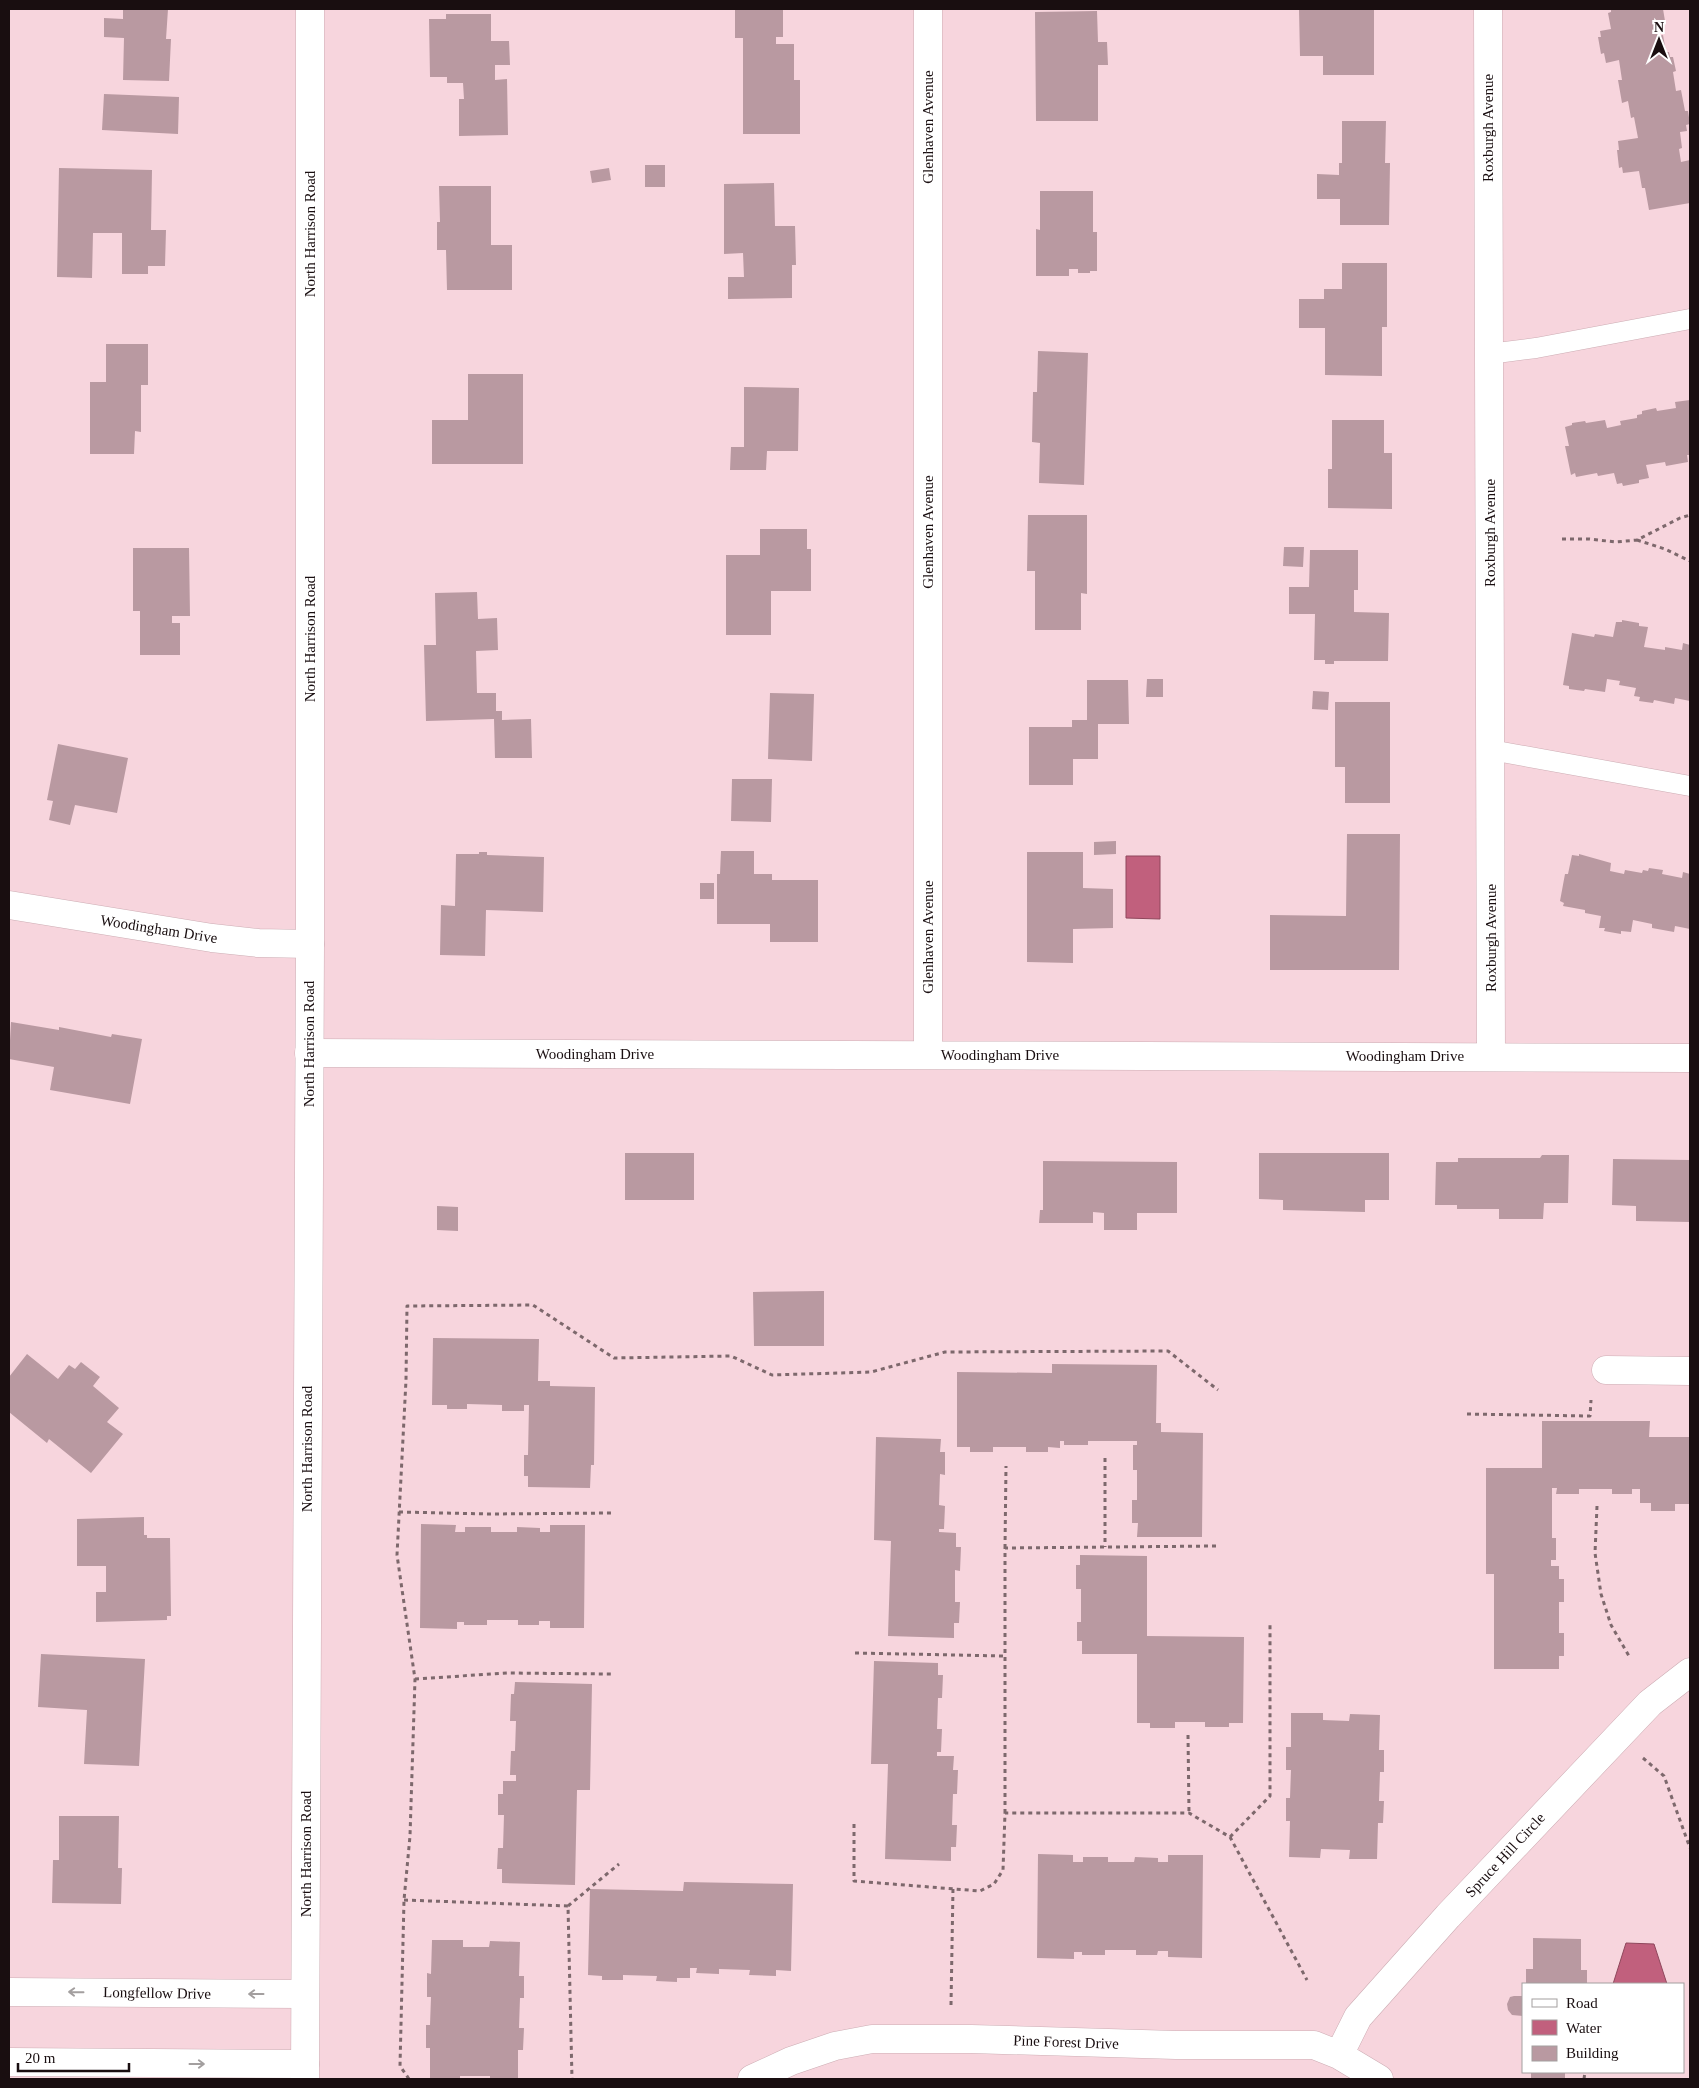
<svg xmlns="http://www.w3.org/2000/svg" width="1699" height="2088" font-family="Georgia,serif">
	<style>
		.water { fill: #c1607d; stroke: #8f475c }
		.building { fill: #b999a1 }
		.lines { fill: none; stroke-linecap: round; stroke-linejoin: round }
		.lane-casing { stroke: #cdadb4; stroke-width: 21 }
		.street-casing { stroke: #cdadb4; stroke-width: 29 }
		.secondary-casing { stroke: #cdadb4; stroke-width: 29 }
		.path { stroke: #7d686c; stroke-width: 3; stroke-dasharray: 4 4; stroke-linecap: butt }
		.lane { stroke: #fff; stroke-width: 20 }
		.street { stroke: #fff; stroke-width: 28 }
		.secondary { stroke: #fff; stroke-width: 28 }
		.oneway { stroke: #a39f9f }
		.labels { text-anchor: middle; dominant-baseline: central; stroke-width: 4.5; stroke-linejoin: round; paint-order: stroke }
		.street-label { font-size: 15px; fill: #190e10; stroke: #fff }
	</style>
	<rect width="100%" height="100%" fill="#f7d5dd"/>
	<path class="water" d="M1126,856H1160V919L1126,918Z
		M1626,1943L1654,1944L1667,1984H1613Z"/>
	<path class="building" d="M123,9H168L166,39H171L169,81L123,80L124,38L104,37V18L123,19Z
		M735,9H783V37H776V44H794V80H800V134H743V38H735Z
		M1299,9H1374V75H1323V56H1300Z
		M1611,9H1663L1665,21L1657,22L1659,36L1663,35L1666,52H1669L1670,57H1673L1676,71L1673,72L1676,91L1681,90L1685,111H1688L1690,124L1686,125L1687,131L1680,132L1682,148L1679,149L1681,162L1690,160V203L1649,210L1645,188H1642L1639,171L1623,173L1622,167L1619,168L1617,150H1619L1618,141L1638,138L1634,117L1631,118L1628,101L1622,103L1618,80H1622L1619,60L1606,63L1604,53L1601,54L1598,37H1601L1600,31L1611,29L1608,13L1611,12Z
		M1097,11L1098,42H1107L1108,65H1098V121H1036L1035,12Z
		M446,14H491V41H509L510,65H495V80L507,79L508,135L459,136V99H464L463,83H447V77H430L429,19H446Z
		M104,94L179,97L178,134L102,130Z
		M1342,121H1386L1385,163H1390L1389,225H1340V199H1317V174L1339,175V163H1342Z
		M645,165H665V187H645Z
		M59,168L152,170L151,230H166L165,266H148V274H122V233H93L92,278L57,277Z
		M609,168L611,180L592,183L590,171Z
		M774,183L775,226H795L796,265H792V298L728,299V277H744L743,253L724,254V184Z
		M439,186H491V245H512V290H447L446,250H437V222H440Z
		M1040,191H1093V232H1097V271H1090V273H1078V269H1069V276H1036V229L1040,230Z
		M1342,263H1387V327H1382V376L1325,375V328H1299V299H1324V289H1342Z
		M106,344H148V385H141V432L135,431L134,454H90V382H106Z
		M1038,351L1088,353L1084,485L1039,483L1040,443L1032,442L1033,392H1037Z
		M468,374H523V464H432V420H468Z
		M744,387L799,388L798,451H767L766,470H730L731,447H744Z
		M1690,400V455H1687L1688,462L1666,466L1665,462L1646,465L1649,478L1639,480V483L1623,486L1622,483L1617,484L1614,473L1598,476L1597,473L1576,477L1575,473L1571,475L1565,446H1569L1565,427L1572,425V423L1585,421L1586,423L1605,420L1607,428L1621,425L1620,421L1637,418V415L1642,414V411L1656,408L1657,411L1676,408L1675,402Z
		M1332,420H1384V453H1392V509L1328,508V469H1332Z
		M1028,515H1087V594L1081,593V630H1035V571H1027Z
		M760,529H807V549H811V591H771V635H726V555H760Z
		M1284,547H1304L1303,567L1283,566Z
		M133,548H189L190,616H172V623H180V655H140V611H133Z
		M1310,550H1358V590H1354V612L1389,613L1388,661H1334V664H1325V660H1314L1315,614H1289V587H1309Z
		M477,592L478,619L497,618L498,650L476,651L477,693H496V711H502V720L531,719L532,758H495L494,719L426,721L424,645H436L435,593Z
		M1622,620L1639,623V626L1648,627L1644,647L1665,650V647L1682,650L1683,643L1690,645V701L1675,698L1674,704L1654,700L1653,703L1639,701L1640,697L1634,696L1636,688L1619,685L1620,681L1607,679L1605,692L1585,689L1584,691L1569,689V686L1563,685L1572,633L1594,637L1595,634L1613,637L1616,622H1622Z
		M1147,679H1163V697H1146Z
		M1087,680H1128L1129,724H1098V759H1073V785H1029V727H1072V720H1087Z
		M1313,691L1329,692L1328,710L1312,709Z
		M770,693L814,694L812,761L768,759Z
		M1335,702H1390V803H1345V767H1335Z
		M58,744L128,758L117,813L75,805L70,825L49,820L53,801L47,800Z
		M732,779H772L771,822L731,821Z
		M1347,834H1400L1399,970H1270V915L1346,916Z
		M1116,841V854L1094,855V842Z
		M721,851H754V874H772V880H818V942H770V924H717V874H720Z
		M479,852H487V855L544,857L543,912L486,910L485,956L440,955L441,905L455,906L456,854H479Z
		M1027,852H1083V888L1113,889V928L1073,929V963L1027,962Z
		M1579,854L1611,863L1610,871L1624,874L1625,870L1642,873L1643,870L1648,871L1649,868L1663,870L1662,874L1682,878L1683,872L1690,874V929L1675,926L1674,932L1652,928V924L1633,920L1631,932L1621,931V934L1604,931L1605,928H1599L1601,916L1585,913V910L1563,906L1564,903L1560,901L1565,874H1568L1572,855L1579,856Z
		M700,883H714V899H700Z
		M11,1022L59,1030V1027L111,1037L112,1034L142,1039L130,1104L50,1090L54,1067L9,1059Z
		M625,1153H694V1200H625Z
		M1259,1153H1389V1200H1365V1212L1283,1210V1200L1259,1199Z
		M1542,1155H1569L1568,1203H1544L1543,1219H1499V1209H1457V1205H1435L1436,1162H1458V1158H1540Z
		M1613,1159L1690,1160V1222L1636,1221V1206L1612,1205Z
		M1043,1161L1177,1162V1213H1137V1230H1104V1213L1093,1212V1223H1039L1040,1210H1043Z
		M437,1206L458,1207V1231L437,1230Z
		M824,1291V1346H754L753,1292Z
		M433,1338L539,1339L538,1381H550V1386L595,1387L594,1465H591L590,1488L528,1487V1476H524V1455H528L529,1405H524V1411H502V1405L467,1404V1409H447V1405H432Z
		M27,1354L58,1379L69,1365L75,1369L81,1362L100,1377L93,1386L119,1408L107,1422L123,1434L91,1473L49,1439L47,1443L9,1412V1377Z
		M1052,1364L1157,1365L1156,1423H1161V1432L1203,1433L1202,1537H1137L1138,1523H1132V1500H1137V1470H1133V1445H1137V1441H1088V1445H1064V1441H1060V1448L1048,1447V1452H1026V1447H993V1452H970V1447H957V1372L1052,1373Z
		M1542,1421H1650L1649,1437H1690V1504H1675V1511H1651V1503H1640V1489H1632V1494H1612V1489H1579V1494H1556L1557,1488H1552V1538H1556V1560H1551V1566H1559V1579H1564V1602H1559V1633H1564V1656H1559V1669H1494V1574H1486V1468H1542Z
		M876,1437L941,1439L940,1452H945V1475L940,1474L939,1505L945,1506L944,1529H939V1532L956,1533V1547H961L960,1571L955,1570V1602H960L959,1623H954V1638L888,1636L891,1541L874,1540Z
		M144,1517V1535H147V1538H170L171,1616H167V1620L96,1622V1592H106V1566H77V1519Z
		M421,1524L456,1525L455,1532H465V1527H491V1532H517V1527L540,1528V1532H550V1525H585L584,1628H550V1621H539V1625H518V1620H487V1625H464V1622H457V1629L420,1628Z
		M1080,1555L1147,1556V1636L1244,1637L1243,1723H1229V1727H1205V1722H1175V1728H1150V1723H1137V1654H1082V1641H1077V1622H1081V1589H1076V1565H1080Z
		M41,1654L145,1659L139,1766L84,1764L87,1710L38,1707Z
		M874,1661L938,1663V1675H943L942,1698H938L937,1729H942L941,1752H937V1756H954L953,1770H958L957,1794H953L952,1825H957L956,1847H951V1861L885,1859L888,1764H871Z
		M515,1682L592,1684L590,1790H577L575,1885L502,1883V1869H497L498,1848H503L504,1815H498V1794H503V1781H516V1775H510L511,1751H515L516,1721H510L511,1694H514Z
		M1291,1713H1323V1720L1349,1721L1350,1714L1380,1715L1379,1750H1384V1772H1380L1379,1801H1384L1383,1823H1378L1377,1859H1349L1350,1850L1321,1849L1320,1858L1289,1857L1290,1821H1286V1798H1290L1291,1770H1286V1747H1291Z
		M59,1816H119L118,1868H122L121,1904L52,1903L53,1860H59Z
		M1038,1854L1073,1855V1862H1083V1857H1108V1862H1134L1135,1857L1158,1858V1862H1168V1855H1203L1202,1958L1168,1957V1951H1158L1157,1955H1136V1950H1105V1955H1082V1952H1074V1959L1037,1958Z
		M684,1882L793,1884L791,1971L776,1970V1976L749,1975L750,1970L719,1969V1974L696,1973L697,1968H690V1978H677V1982L656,1981L657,1976L623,1975V1980H602V1976L588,1975L590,1889L683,1891Z
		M1533,1938L1581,1939V1970H1587V1984H1526V1969H1533Z
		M432,1940H463V1947H489L490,1941L520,1942L519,1976H524V1998H520L519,2028H524L523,2050H518V2079H490V2076H460V2079H430V2048H426V2025H430L431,1997H427V1973L431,1974Z
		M1514,1996H1523V2016L1512,2015L1508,2010L1507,2004L1510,1997Z
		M1531,2072H1565V2079H1531Z"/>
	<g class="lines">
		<defs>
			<path id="lane" d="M1489,354L1536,348L1690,319
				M1491,750L1690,786"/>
			<path id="street" d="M928,9V1055
				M1488,9L1491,1057
				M9,905L212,938L258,943L310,944
				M309,1053L1690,1058
				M1606,1370L1690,1371
				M9,1992L305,1994
				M1339,2055L1358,2017L1448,1916L1650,1703L1690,1672
				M9,2062L305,2064
				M752,2079L791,2061L835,2046L872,2039H971L1176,2045H1314L1339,2055L1379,2079"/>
			<path id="secondary" d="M305,2079L310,944V9"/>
		</defs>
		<use href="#lane" class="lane-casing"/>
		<use href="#street" class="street-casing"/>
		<use href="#secondary" class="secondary-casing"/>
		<path class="path" d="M1562,539H1589L1616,542L1637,540L1680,518L1690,515
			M1637,540L1665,549L1690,561
			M1467,1414L1590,1416L1591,1400
			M1105,1458V1547
			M1597,1506L1595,1553L1601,1594L1611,1625L1629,1656
			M399,1512L489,1514L613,1513
			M1005,1548L1006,1466
			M855,1653L1005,1656
			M415,1679L507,1673L611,1674
			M1188,1735L1189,1813
			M1643,1758L1664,1776L1690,1848
			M1005,1813V1548L1216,1546
			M854,1824V1881L980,1891L994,1884L1003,1870L1005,1813H1189L1230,1837L1307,1980
			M1230,1837L1270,1796V1623
			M404,1900L568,1906L572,2079
			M568,1906L619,1864
			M951,2005L953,1888
			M409,2079L400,2066L404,1900L410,1836L415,1679L397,1555L406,1380L407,1306L533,1305L614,1358L731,1356L772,1375L871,1372L945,1352L1168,1351L1218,1390
			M1584,2079L1585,2072"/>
		<use href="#lane" class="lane"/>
		<use href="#street" class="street"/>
		<use href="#secondary" class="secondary"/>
	</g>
	<defs><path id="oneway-shaft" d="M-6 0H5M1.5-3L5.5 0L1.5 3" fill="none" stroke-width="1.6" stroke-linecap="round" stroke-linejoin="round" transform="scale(1.25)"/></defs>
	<g class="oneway">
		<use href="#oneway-shaft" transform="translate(76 1992) rotate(-179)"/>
		<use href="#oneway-shaft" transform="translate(256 1994) rotate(180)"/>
		<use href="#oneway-shaft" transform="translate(197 2064)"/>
	</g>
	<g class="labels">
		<g class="street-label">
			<text transform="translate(928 127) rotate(-90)">Glenhaven Avenue</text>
			<text transform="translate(1488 128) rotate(-90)">Roxburgh Avenue</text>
			<text transform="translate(310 234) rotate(-90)">North Harrison Road</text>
			<text transform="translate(928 532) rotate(-90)">Glenhaven Avenue</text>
			<text transform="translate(1490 533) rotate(-90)">Roxburgh Avenue</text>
			<text transform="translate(310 639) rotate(-90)">North Harrison Road</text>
			<text transform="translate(159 929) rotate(9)">Woodingham Drive</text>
			<text transform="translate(928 937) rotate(-90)">Glenhaven Avenue</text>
			<text transform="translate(1491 938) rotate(-90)">Roxburgh Avenue</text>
			<text transform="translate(309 1044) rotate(-90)">North Harrison Road</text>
			<text x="595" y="1054">Woodingham Drive</text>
			<text x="1000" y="1055">Woodingham Drive</text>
			<text x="1405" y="1056">Woodingham Drive</text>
			<text transform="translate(307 1449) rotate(-90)">North Harrison Road</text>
			<text transform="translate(306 1854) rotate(-90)">North Harrison Road</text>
			<text transform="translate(1505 1855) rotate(-47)">Spruce Hill Circle</text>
			<text transform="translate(157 1993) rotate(1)">Longfellow Drive</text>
			<text transform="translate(1066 2042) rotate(2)">Pine Forest Drive</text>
		</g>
	</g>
	<rect width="1699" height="2088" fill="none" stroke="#190e10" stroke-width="20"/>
	<rect x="1522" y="1983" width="162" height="90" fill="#ffffff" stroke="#a39f9f"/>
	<rect x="1532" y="1999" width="25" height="8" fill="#ffffff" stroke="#a39f9f"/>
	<text x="1566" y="2008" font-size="15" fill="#190e10">Road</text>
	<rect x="1532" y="2020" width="25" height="15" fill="#c1607d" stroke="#a39f9f"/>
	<text x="1566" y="2033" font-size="15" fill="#190e10">Water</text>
	<rect x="1532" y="2046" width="25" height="15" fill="#b999a1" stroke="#a39f9f"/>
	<text x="1566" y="2058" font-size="15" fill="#190e10">Building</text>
	<g transform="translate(1659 40)" stroke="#ffffff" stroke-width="4" paint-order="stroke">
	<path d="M0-4L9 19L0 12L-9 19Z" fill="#190e10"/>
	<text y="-8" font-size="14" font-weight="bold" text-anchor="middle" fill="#190e10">N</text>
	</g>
	<path d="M18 2063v8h111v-8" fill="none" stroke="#190e10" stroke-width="2.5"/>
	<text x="25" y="2063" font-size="15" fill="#190e10" stroke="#ffffff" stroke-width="4" paint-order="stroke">20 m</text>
</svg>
